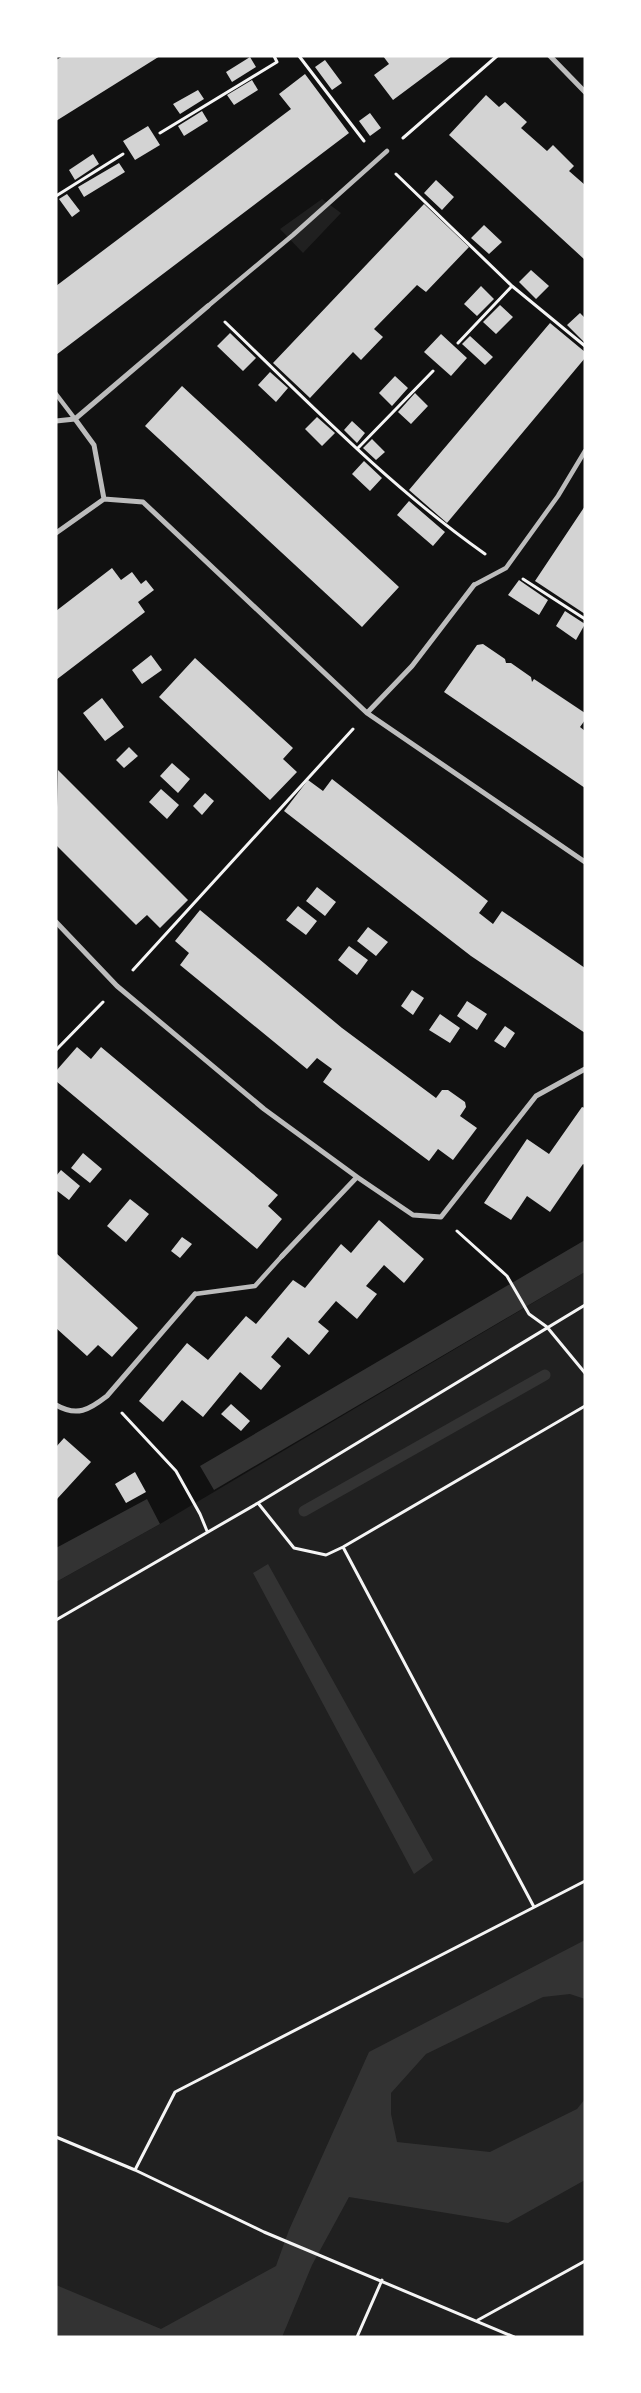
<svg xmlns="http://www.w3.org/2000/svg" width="641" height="2393" font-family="'Exo 2',sans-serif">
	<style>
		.green { fill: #202020 }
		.water { fill: #333 }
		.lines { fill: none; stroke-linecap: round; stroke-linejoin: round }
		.stream { stroke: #333; stroke-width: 11 }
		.building { fill: #d3d3d3 }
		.path { stroke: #f5f5f5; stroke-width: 3 }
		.pedestrian { stroke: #bcbcbc; stroke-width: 4.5 }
		.minor { stroke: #bcbcbc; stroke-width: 5 }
	</style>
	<rect width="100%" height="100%" fill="#111"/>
	<path class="green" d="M322,199L341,213L303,253L280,229Z
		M585,1272V2337H56V1582L160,1524Z"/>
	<path class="water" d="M585,1240V1272L214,1490L200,1466Z
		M147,1499L160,1524L56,1582V1548Z
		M268,1564L433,1860L414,1874L253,1573Z
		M585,1940V1999L570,1994L543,1997L426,2054L391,2093V2114L397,2142L490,2152L577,2109L585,2099V2180L508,2223L349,2197L312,2265L282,2337H56V2285L161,2329L276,2266L289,2230L369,2052Z"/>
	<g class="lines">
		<path class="stream" d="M304,1511L545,1375"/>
	</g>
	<path class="building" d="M63,56H160L56,121V60Z
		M383,56H452L393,100L374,75L389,64Z
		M250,57L256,67L232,82L226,72Z
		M325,60L342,83L332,90L315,67Z
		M305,74L349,133L56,355V286L291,109L279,94Z
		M252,80L258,90L234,105L227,95Z
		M198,90L204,99L180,114L173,104Z
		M486,95L499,107L505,102L527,122L521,128L547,151L553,145L574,166L569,171L585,185V260L449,135Z
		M202,111L208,121L184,136L178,126Z
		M370,113L381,128L370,136L359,121Z
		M148,126L160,145L135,160L123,141Z
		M93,154L99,164L75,180L69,170Z
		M119,163L125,172L84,197L78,187Z
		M436,180L454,197L442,210L424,193Z
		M67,194L80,211L72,217L59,199Z
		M424,204L469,247L426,292L417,285L374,329L383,337L361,360L353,352L310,398L273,363Z
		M484,225L502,242L489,254L471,238Z
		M531,270L549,286L536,299L519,282Z
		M481,286L494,299L477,316L464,304Z
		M500,305L513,317L496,334L483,322Z
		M580,313L585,318V343L567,325Z
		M550,323L585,352V358L447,523L409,490Z
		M230,333L256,358L243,371L217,346Z
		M441,334L467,358L451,376L424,352Z
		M470,336L493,357L485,365L462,344Z
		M270,372L288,388L276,402L258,385Z
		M395,376L408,388L392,406L379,393Z
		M182,386L399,587L362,627L145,426Z
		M415,393L428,406L411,424L398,412Z
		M317,417L335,433L322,446L305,429Z
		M352,421L365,433L357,443L344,430Z
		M372,439L385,452L376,460L363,448Z
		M364,461L382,478L370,491L352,474Z
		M409,501L445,532L433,546L397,515Z
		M585,506V614L535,581Z
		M112,568L121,580L132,572L141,584L146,580L154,590L138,602L145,612L56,680V611Z
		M519,580L548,600L539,615L508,595Z
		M565,611L585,624L576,640L556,626Z
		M483,644L505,659L506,663H511L531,677L532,682L534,679L585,713V720L580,727L585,731V788L444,692L477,645Z
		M151,655L162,670L142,684L132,670Z
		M195,658L293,748L283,759L297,772L270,800L159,697Z
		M102,698L124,727L105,741L83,713Z
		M129,747L138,756L124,768L116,760Z
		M172,763L190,779L178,793L160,776Z
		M58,770L188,900L160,928L147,915L136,925L56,845Z
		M332,779L488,901L479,913L493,924L502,911L585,968V1033L471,956L284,811L308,780L323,791Z
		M161,789L179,805L167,819L149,802Z
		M205,793L214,801L202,815L193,806Z
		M317,887L336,902L325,916L306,901Z
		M298,906L317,921L306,935L286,920Z
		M200,910L342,1028L436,1098L442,1090H448L465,1102L466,1107L460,1116L477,1128L453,1160L438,1149L429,1161L323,1082L332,1069L317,1058L307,1069L180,965L189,953L175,941Z
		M368,927L388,942L376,956L357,941Z
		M349,946L368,960L357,975L338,960Z
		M412,990L424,998L413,1015L401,1006Z
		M467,1001L487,1014L477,1030L457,1016Z
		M440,1014L460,1028L450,1043L429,1030Z
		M505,1026L515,1033L505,1048L494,1041Z
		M77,1047L91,1059L101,1047L278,1195L268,1206L282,1219L257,1249L56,1081V1071Z
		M582,1107L585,1108V1165L583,1164L550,1212L527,1196L511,1220L484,1203L527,1139L549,1154Z
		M83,1153L102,1169L90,1183L71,1168Z
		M61,1170L80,1186L69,1200L56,1190V1176Z
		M130,1199L149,1214L126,1242L107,1226Z
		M379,1220L424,1259L404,1283L384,1265L366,1286L377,1294L357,1319L336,1301L318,1322L329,1331L309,1355L288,1337L271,1357L281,1366L261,1390L240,1372L203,1417L182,1400L163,1422L139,1401L187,1343L208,1360L246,1316L256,1324L293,1280L305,1288L341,1244L351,1253Z
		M182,1237L192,1244L180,1258L171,1251Z
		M56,1253L138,1328L112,1357L98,1345L87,1356L56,1328Z
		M231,1404L250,1421L241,1431L221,1414Z
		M64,1438L91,1462L57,1499L56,1447Z
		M135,1472L146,1492L126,1503L115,1484Z"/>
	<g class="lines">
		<path class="path" d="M299,56L364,141
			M160,133L277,62L274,56
			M403,138L497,56
			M396,174L512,286L585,346
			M56,196L123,154
			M225,322C308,402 390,487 485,554
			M458,343L512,286
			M358,448L433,371
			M523,579L585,619
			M133,970L353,729
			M56,1050L103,1002
			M457,1231L507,1276L529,1314L547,1327L585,1373
			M122,1413L176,1471L200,1514L207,1531
			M258,1503L294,1548L326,1555L343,1547L585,1406
			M343,1547L534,1907
			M56,1620L258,1503L585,1305
			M56,2137L135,2170L264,2232L514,2337
			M135,2170L175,2092L585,1881
			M478,2320L585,2261
			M357,2337L382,2280"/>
		<path class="pedestrian" d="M208,306L293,235L387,151
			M56,394L75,419
			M474,585L506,568L558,496L585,451
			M195,1294L255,1286L282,1256"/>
		<path class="minor" d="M550,56L585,92
			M75,419L94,445L104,499
			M56,421L75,419L208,306
			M56,533L104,499L143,502L367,713L585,862
			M367,713L412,666L474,585
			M56,922L117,986L264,1109L357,1177
			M282,1256L357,1177L413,1215L441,1217L536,1096L585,1069
			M56,1405C77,1417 89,1410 107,1396L195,1294"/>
	</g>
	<rect width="641" height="2393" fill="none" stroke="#ffffff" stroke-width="115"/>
</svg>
